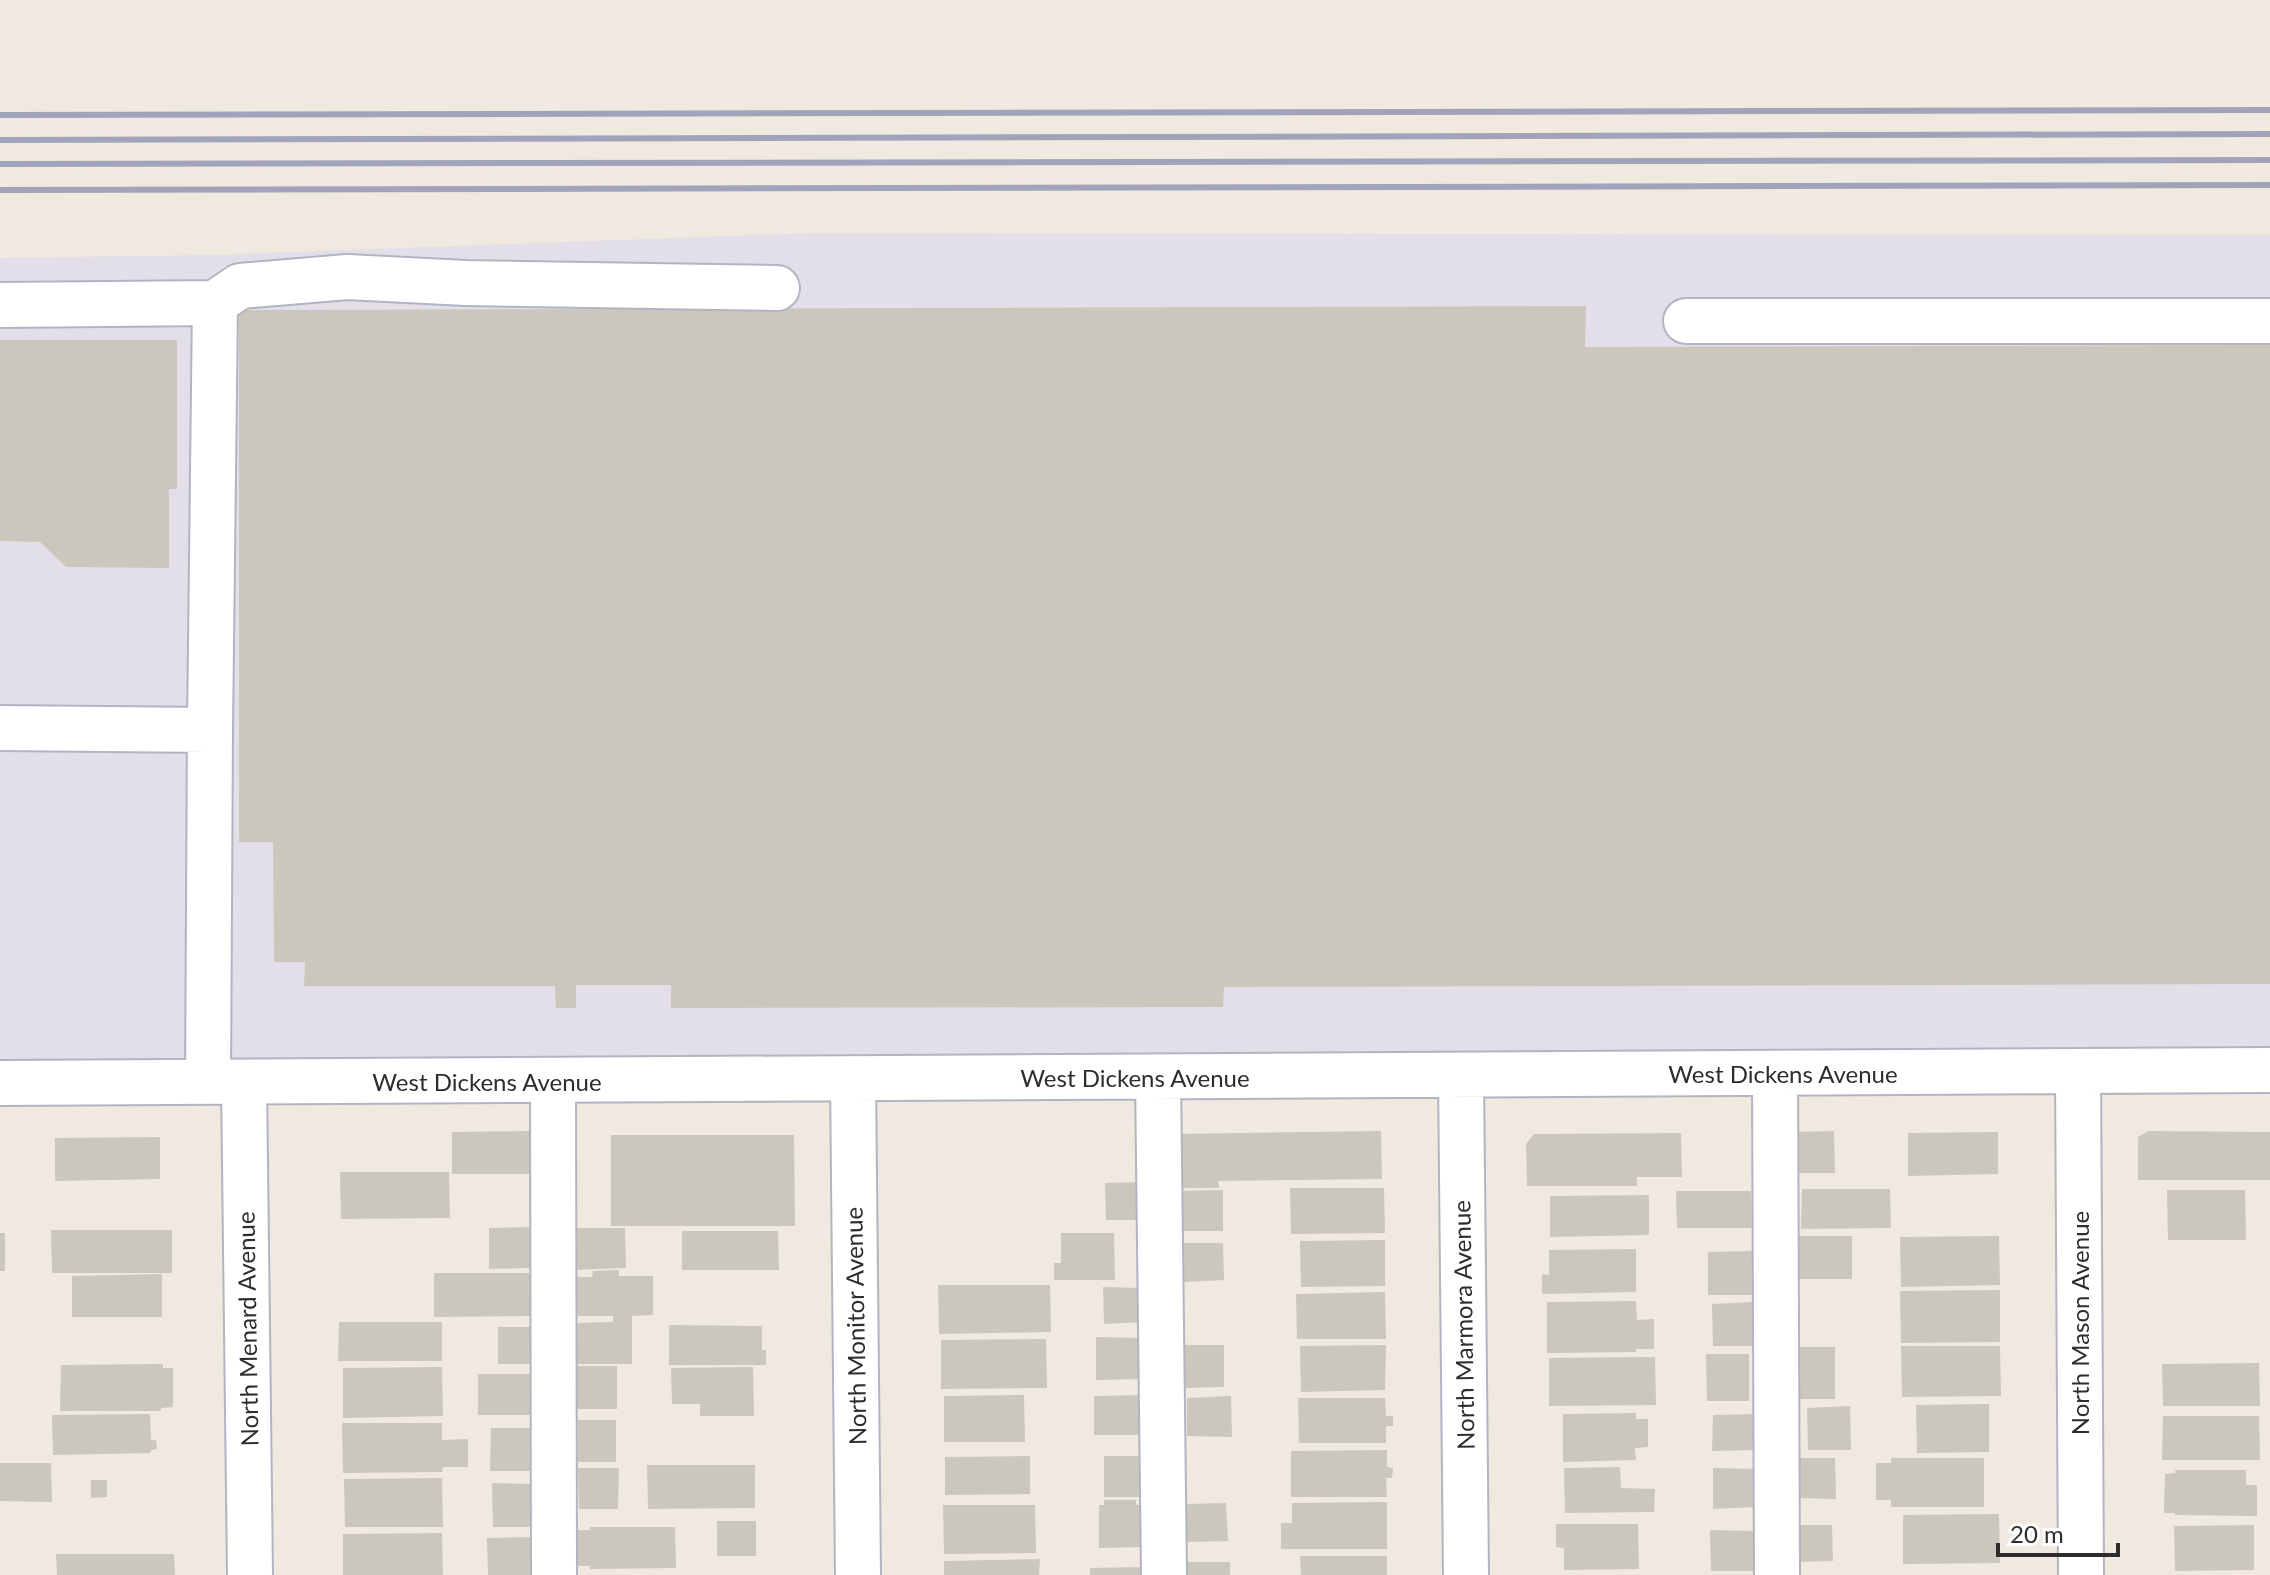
<svg xmlns="http://www.w3.org/2000/svg" width="2270" height="1575" font-family="Lato,sans-serif">
	<style>
		.industrial { fill: #e2dfe8 }
		.building { fill: #cbc7bd }
		.lines { fill: none; stroke-linecap: round; stroke-linejoin: round }
		.minor-casing { stroke: #b2b4c2; stroke-width: 48 }
		.minor { stroke: #fff; stroke-width: 44 }
		.rail { stroke: #a0a3b9; stroke-width: 6 }
		.labels { text-anchor: middle; dominant-baseline: central; stroke-width: 6; stroke-linejoin: round; paint-order: stroke }
		.street-label { font-size: 24px; fill: #2d2d2d; stroke: #fff }
	</style>
	<rect width="100%" height="100%" fill="#f0e9df"/>
	<path class="industrial" d="M813,233L2270,235V1050L0,1074V258L206,255Z"/>
	<path class="building" d="M1586,306L1585,347L2270,345V984L1224,987L1223,1007L671,1008V985H576V1008H556L555,986H304L305,962H274L273,842H239V310Z
		M0,340H177V489H169V568L66,567L40,542L0,541Z
		M535,1131L536,1174H452V1132Z
		M1381,1131L1382,1179L1218,1181L1219,1188H1175V1134Z
		M1834,1131L1835,1173H1791V1132Z
		M2148,1131L2270,1132V1180H2138V1137Z
		M1998,1132V1174L1908,1176V1133Z
		M1681,1133L1682,1177H1637V1186H1527L1526,1144L1534,1134Z
		M611,1135H794L795,1226H611Z
		M160,1137V1179L55,1181V1138Z
		M340,1172H449L450,1218L341,1219Z
		M1141,1182L1142,1220H1106L1105,1183Z
		M1290,1188H1384L1385,1233L1291,1234Z
		M1802,1189H1890L1891,1228L1801,1229Z
		M1223,1190V1231H1180V1191Z
		M2167,1190H2245L2246,1240H2168Z
		M1676,1191H1751L1752,1228H1677Z
		M1649,1195V1235L1550,1237V1196Z
		M530,1227V1268L489,1269V1228Z
		M573,1228H625L626,1268L573,1270Z
		M51,1230H172V1273H52Z
		M682,1231H778L779,1270H682Z
		M0,1233H5V1271H0Z
		M1061,1233H1114L1115,1280H1054V1263H1061Z
		M1791,1236H1852V1279H1792Z
		M1999,1236L2000,1285L1901,1287L1900,1237Z
		M1385,1240V1286L1301,1287L1300,1241Z
		M1183,1243H1223L1224,1280L1184,1282Z
		M1636,1249V1292L1542,1294V1274L1549,1275V1250Z
		M1752,1251L1753,1295H1708V1252Z
		M619,1270V1276H653V1315L632,1316V1364H575V1323L613,1322V1316H570V1277H592L593,1271Z
		M434,1273H534V1316L434,1317Z
		M162,1274V1317H72V1276Z
		M938,1285H1050L1051,1332L939,1334Z
		M1103,1287L1143,1288V1322L1104,1324Z
		M2000,1290V1342L1901,1343L1900,1291Z
		M1385,1292L1386,1339H1297L1296,1294Z
		M1636,1301L1637,1320L1654,1319V1349H1636V1352L1547,1353V1302Z
		M1754,1302V1346H1713L1712,1304Z
		M339,1322H442V1361H338Z
		M669,1325L762,1326V1350H766V1365H669Z
		M498,1327H533V1364H498Z
		M1096,1337L1141,1338L1140,1379L1096,1380Z
		M1046,1339L1047,1388L941,1389V1340Z
		M1180,1345H1224V1387L1181,1388Z
		M1386,1345L1385,1390L1301,1392L1300,1346Z
		M1901,1346H2000L2001,1396L1902,1397Z
		M1795,1347H1835V1399H1796Z
		M1706,1354H1749V1401H1707Z
		M1655,1357L1656,1405L1549,1406V1358Z
		M2259,1363L2260,1406H2163L2162,1364Z
		M163,1364V1368H173V1407L161,1408V1411H60L61,1365Z
		M575,1366H617V1409H574Z
		M442,1367L443,1416L343,1418V1368Z
		M753,1367L754,1416H700V1404H672L671,1368Z
		M478,1374H533L534,1415H478Z
		M1024,1395L1025,1442H944V1396Z
		M1145,1395L1144,1435H1094V1396Z
		M1231,1396L1232,1437L1187,1436V1398Z
		M1298,1398H1385L1386,1416H1393V1426H1386V1443H1299Z
		M1989,1404V1452L1917,1453L1916,1405Z
		M1850,1406L1851,1450H1808L1807,1408Z
		M1636,1413V1419H1648V1447L1635,1448L1636,1460L1563,1462V1414Z
		M150,1414L151,1440H156L157,1449L151,1450L150,1453L53,1455L52,1415Z
		M1755,1414L1756,1450L1712,1451L1713,1415Z
		M2163,1416H2259L2260,1460H2162Z
		M578,1420H616V1462H578Z
		M342,1423H442V1440L468,1439V1467H443L442,1472L343,1473Z
		M491,1428H535L534,1471H490Z
		M1387,1450V1467L1393,1468L1392,1478H1386L1387,1497H1291V1451Z
		M1030,1456V1494L945,1495V1457Z
		M1104,1456H1145L1147,1497H1104Z
		M1792,1458H1835L1836,1499L1793,1498Z
		M1891,1458H1984V1507H1891V1500H1876V1463H1891Z
		M0,1463H51L52,1502L0,1501Z
		M647,1465H755V1508L648,1509Z
		M1620,1467L1621,1488L1655,1489L1654,1512L1565,1513L1564,1468Z
		M578,1468H619L618,1509H579Z
		M1713,1468L1755,1469V1507L1713,1509Z
		M2175,1470H2246V1485H2257V1516L2175,1515V1513H2164L2165,1474L2176,1473Z
		M442,1478L443,1527H345L344,1479Z
		M91,1480H107V1497L91,1498Z
		M492,1483L533,1484L534,1527H493Z
		M1104,1500H1136V1505L1145,1504V1547L1099,1548V1505H1104Z
		M1387,1502V1549H1281V1523H1292V1503Z
		M1226,1503L1228,1541L1185,1542V1504Z
		M943,1505H1035L1036,1553L944,1554Z
		M1999,1514L2000,1563L1903,1564V1515Z
		M717,1521H756V1556H717Z
		M1556,1524H1638L1639,1569L1564,1570V1548L1556,1547Z
		M1795,1525H1832L1833,1561L1795,1562Z
		M2254,1525V1570L2175,1571L2174,1526Z
		M590,1527H675L676,1568L590,1569V1566H571V1530H590Z
		M1710,1530L1754,1531V1571H1711Z
		M442,1533L443,1575H343V1534Z
		M536,1537V1575H488L487,1538Z
		M56,1554H174L175,1575H57Z
		M1300,1556H1387V1575H1301Z
		M1040,1559L1039,1575H944V1561Z
		M1186,1562H1230V1575H1186Z
		M1149,1567V1575H1090V1568Z"/>
	<g class="lines">
		<defs>
			<path id="minor" d="M0,305L215,303L240,286L347,277L466,283L777,288
				M1686,321H2270
				M0,728L210,730L208,1082
				M210,730L215,303
				M2078,1071L2081,1575
				M1775,1073L1777,1575
				M1461,1075L1466,1575
				M1158,1077L1164,1575
				M853,1078L858,1575
				M553,1080L554,1575
				M244,1082L250,1575
				M0,1083L2270,1070"/>
		</defs>
		<use href="#minor" class="minor-casing"/>
		<use href="#minor" class="minor"/>
		<path class="rail" d="M0,115L2270,110
			M0,140L2270,134
			M0,164L2270,160
			M0,190L2270,185"/>
	</g>
	<g class="labels">
		<g class="street-label">
			<text x="1783" y="1073">West Dickens Avenue</text>
			<text x="1135" y="1077">West Dickens Avenue</text>
			<text x="487" y="1081">West Dickens Avenue</text>
			<text transform="translate(2079 1323) rotate(-90)">North Mason Avenue</text>
			<text transform="translate(1463 1325) rotate(-91)">North Marmora Avenue</text>
			<text transform="translate(855 1326) rotate(-91)">North Monitor Avenue</text>
			<text transform="translate(247 1329) rotate(-91)">North Menard Avenue</text>
		</g>
	</g>
	<path d="M1998 1543v12h120v-12" fill="none" stroke="#2d2d2d" stroke-width="4"/>
	<text x="2010" y="1543" font-size="24" fill="#2d2d2d" stroke="#ffffff" stroke-width="6" paint-order="stroke">20 m</text>
</svg>
